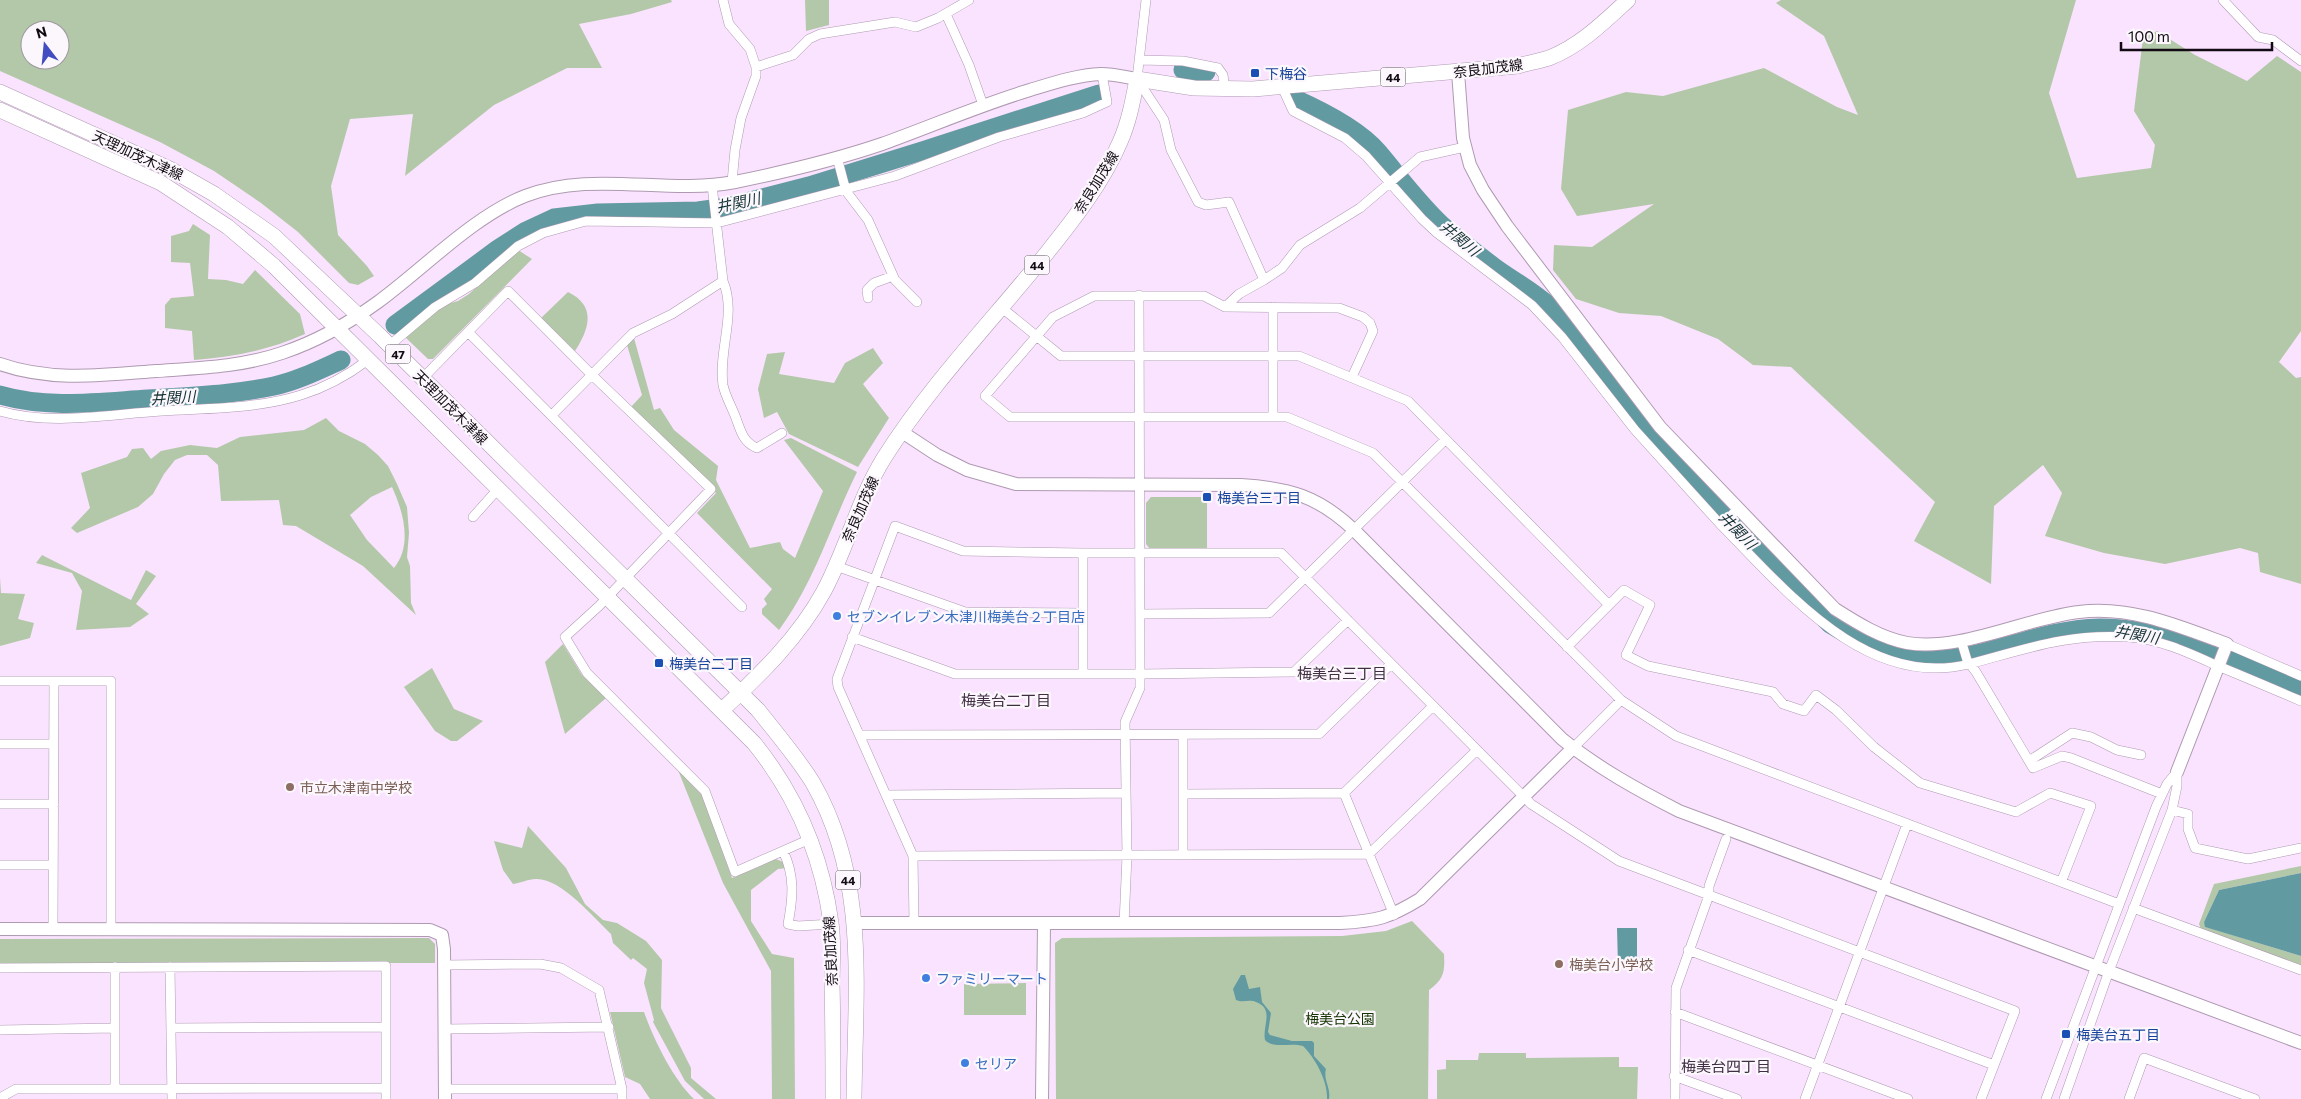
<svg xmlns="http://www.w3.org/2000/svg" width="2301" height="1099" font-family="Commissioner,'Noto Sans JP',sans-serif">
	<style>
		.green { fill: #b3c8a9; fill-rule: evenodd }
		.water { fill: #629aa1 }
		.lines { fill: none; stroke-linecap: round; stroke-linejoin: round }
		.river { stroke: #629aa1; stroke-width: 19 }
		.street-casing { stroke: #af9ab2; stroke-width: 10 }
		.secondary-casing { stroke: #af9ab2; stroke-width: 14 }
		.primary-casing { stroke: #af9ab2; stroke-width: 16 }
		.street { stroke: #fff; stroke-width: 9 }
		.secondary { stroke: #fff; stroke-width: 12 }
		.primary { stroke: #fff; stroke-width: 15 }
		.transit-dot { fill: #1a4fb4; stroke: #fcf7fd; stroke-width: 2 }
		.shop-dot { fill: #3f7fe0; stroke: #fcf7fd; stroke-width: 2 }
		.education-dot { fill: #8d6e63; stroke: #fcf7fd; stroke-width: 2 }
		.labels { text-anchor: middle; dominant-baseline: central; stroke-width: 4.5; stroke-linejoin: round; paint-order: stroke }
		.shield { fill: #fcf7fd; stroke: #585259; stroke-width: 1 }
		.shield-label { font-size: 12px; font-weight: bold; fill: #120b13 }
		.street-label { font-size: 14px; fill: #120b13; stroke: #fcf7fd }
		.transit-label { font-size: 14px; fill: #164399; stroke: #fcf7fd; text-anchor: start }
		.shop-label { font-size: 14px; fill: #366cbe; stroke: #fcf7fd; text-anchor: start }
		.education-label { font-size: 14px; fill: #785e54; stroke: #fcf7fd; text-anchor: start }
		.park-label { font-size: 14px; fill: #143500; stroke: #fcf7fd }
		.water-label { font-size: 15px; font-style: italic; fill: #143235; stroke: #fcf7fd }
		.neighbourhood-label { font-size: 15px; fill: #402f43; stroke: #fcf7fd }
	</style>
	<rect width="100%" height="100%" fill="#fae3fe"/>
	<path class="green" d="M0,0H671L672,2L631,14L579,24L602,68H567L494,105L405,176L413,114L350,119L331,186L338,235L367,266L374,276L358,285L349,283L298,232L261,203L214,171L160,142L0,71ZM30,30H60V60H30Z
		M805,0H829V25L806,31Z
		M1781,0H2076L2049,93L2077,178L2151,168L2155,145L2134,111L2143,38L2157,31L2195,55L2247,81L2277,56L2301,72V331L2279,362L2296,378L2301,377V584L2260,572L2258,553L2240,548L2165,564L2104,553L2045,536L2062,493L2043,465L1994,506L1991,584L1914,541L1935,502L1791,367L1753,365L1718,339L1661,316L1619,313L1576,299L1553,270L1554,245L1592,247L1654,204L1577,216L1561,189L1568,110L1626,92L1663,96L1764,68L1837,107L1858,115L1824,36L1776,3Z
		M193,224L210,235L208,279L226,280L243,284L255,270L300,314L305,334C269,350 234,357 194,360L192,331L165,328V305L171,298L194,296L190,263L171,262V236L189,231Z
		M518,250L532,259L433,359H428L405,337L444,305L458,301L469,294Z
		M568,292C597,306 589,329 575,351L541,318Z
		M634,338L654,410L660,408L674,430L718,466L716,480L750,548L780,542L783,549L795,558L823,491L784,440L791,438L857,472C830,527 815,581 779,630L762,614V609L767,604L764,599L772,589L697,513L716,493L631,407L642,395L627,345Z
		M873,348L883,363L863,384L889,418L858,467L789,434L777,412L764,418L758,389L767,354L785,352L779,374L834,383L845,363Z
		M326,418L339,431L365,444L378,455L388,466L397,484L407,507L409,533L407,557L410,566L411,603L416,615L363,566L296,526L283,525L279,500L221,501L218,465L207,455H187L175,460L164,474L153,494L138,507L77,533L71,528L90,508L81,473L127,457L132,449L143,448L151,459L161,451L190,445L217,448L240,437L304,430ZM392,487C403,511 413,545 394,568L367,540L350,515L371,497Z
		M1151,497H1207V548L1150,549L1146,544V503Z
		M42,555L131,600L146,570L156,576L136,604L149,614L130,627L76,630L82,591L72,573L36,563Z
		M0,578L1,593L25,594L18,619L34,623L30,638L0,646Z
		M563,644L582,675L606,698L565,734L545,662Z
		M432,668L454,709L483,721L457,741H451L435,731L404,687Z
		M678,770L702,795L732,878L776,859L783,862L787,868L778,869L751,890V921L772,954L794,958L795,1099H772L771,971L723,883Z
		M528,826L566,868L585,904L603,920L617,923L646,941L662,960L661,1008L691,1068V1078L716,1099H704L685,1081L653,1022L654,1020L644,983L647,969L633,958L631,960L613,943L611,934C594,918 561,878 536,879C528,879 521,883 513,884L503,870L494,841L522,848Z
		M2301,866V873L2219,890L2204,922L2206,927L2301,956V966L2201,929L2199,924L2214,884Z
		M1412,921L1444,954C1445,972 1444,979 1429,990L1428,1099H1056L1055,943L1062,938L1342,936L1386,931Z
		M429,938L435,944V963H0V939Z
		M1026,983V1015H964V984Z
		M610,1012H644C654,1040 673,1079 694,1099H650L640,1084L625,1077Z
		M1479,1053H1526V1058L1619,1057V1067H1638L1637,1099H1437V1070L1446,1069V1060H1478Z"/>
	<path class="water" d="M2301,873V956L2205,927L2204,922L2219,890Z
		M1617,928H1637V965H1618Z
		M1241,975H1245L1249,989L1260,987L1262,1002L1271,1013L1268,1032L1270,1035L1292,1041H1312L1314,1043V1056L1326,1069C1323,1080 1331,1088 1329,1099H1327C1328,1081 1315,1058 1303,1046C1291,1042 1273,1049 1265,1040C1262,1026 1275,1009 1256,1002C1249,999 1243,1003 1236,1000L1233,989Z"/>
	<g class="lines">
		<path class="river" d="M1183,70L1206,72
			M1295,99C1322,111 1359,130 1378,152C1400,178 1421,207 1446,229C1461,242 1478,255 1494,267C1513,281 1533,291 1550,307L1689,479L1830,624C1876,653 1926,667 1981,653C2020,643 2058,629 2099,628C2163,627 2242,663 2301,687
			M395,325L498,249L526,231L554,218L598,213L698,211L727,207L809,186L922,151L1099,94
			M0,395C48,409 99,402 148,399C190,396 232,395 274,386C297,381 319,370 341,360"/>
		<defs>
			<path id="street" d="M723,0L729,24L750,49L756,67V76L741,118L735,150L732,182
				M1146,0L1137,79L1164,120L1171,150L1198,202L1206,205L1229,202L1264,280L1282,268L1300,245L1360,208L1420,157L1465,147
				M2223,0L2258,37L2273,40L2301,61
				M946,14L969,65L983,105
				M1139,60L1183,61L1218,68L1223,75L1225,89
				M756,67L793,55L809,39L820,34L895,22L916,27L938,18L969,0
				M1282,87L1293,111L1345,138L1366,156L1422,219L1437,233L1532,305L1562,337L1635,430L1721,525L1738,509
				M837,157L846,191L868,220L895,280L917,302
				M712,185L723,281C737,314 718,350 723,385C725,396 733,409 737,421C741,432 744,443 757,448L782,433
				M1139,295L1140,674L1294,672L1348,620
				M868,298L867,290L874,283L893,276
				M1225,307L1239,294L1264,280
				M1273,307V416
				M1002,308L1061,356H1299L1408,401L1609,605
				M468,332L742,607
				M390,345L435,307L475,283L518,246L543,233L586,221L717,223L895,176L999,137L1083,113L1107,102L1102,74
				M1352,377L1373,331L1370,323L1363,317L1339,308L1225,307L1204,296H1094L1053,317L985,396L1010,417H1287L1373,453L1621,700L1676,736L2119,904
				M422,379L508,291L592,375L711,489L599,606L565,637L587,673L705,791L735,872L810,839
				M0,411C51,426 110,414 162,411C208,408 257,409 301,395C324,388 348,375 368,360
				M552,415L633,333L672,314L723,281
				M473,517L498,489
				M1721,525C1785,589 1865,690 1969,664C2026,649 2068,633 2128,637C2160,639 2189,653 2218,666C2245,677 2273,689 2301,701
				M1083,553V674
				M836,566L965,612L1082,613
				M1140,614L1269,613L1445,440
				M852,637L955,674H1140V688L1125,722L1127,856L1124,924
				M1961,640L1967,660L1976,672L2033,768L2062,756L2071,758L2162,794
				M2227,644L2301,676
				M1567,647L1624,590L1650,605L1626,655L1648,666L1773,692L1783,704L1804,711L1816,695L1836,710L1874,747L1920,783L2016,812L2050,793L2091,806L2062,880
				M0,681H111V929
				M860,735L1319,734L1391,664
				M1183,735V855
				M0,744H53
				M1573,748L1621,700
				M2029,761L2072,733L2091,737L2117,750L2141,755
				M1344,793L1394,915
				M1184,794L1344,793L1433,706
				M886,795L1125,793
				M0,804H54
				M2172,810L2188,814V829L2195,848L2248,859L2301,848
				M1726,839L1709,886V895L2015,1011L1981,1099
				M783,851C795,875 793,898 788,924L798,926L832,924
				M913,856L1369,854L1476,751
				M0,865H53
				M2133,908L2301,970
				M914,924L913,856L838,687L837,679L895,526L963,551L1083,553H1281L1531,804L1619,861L1709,895L1676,988L1675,1099
				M53,929L54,681
				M1688,950L1994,1065
				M444,965L540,964L561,968L599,990L622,1089V1099
				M115,967V1088
				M170,967L172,1099
				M0,968L386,966V1099
				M1675,1012L1908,1099
				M172,1028L386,1027
				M444,1029L609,1027
				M0,1030L114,1028
				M1674,1076L1737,1099
				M445,1089H622
				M0,1098L16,1089L386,1088
				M1805,1099L1907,824
				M2046,1099L2156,807L2167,784L2177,772
				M2064,1099L2109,971L2172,810L2177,786V772
				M2129,1099L2144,1058L2255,1099"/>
			<path id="secondary" d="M1458,72L1463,138L1470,165L1483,190L1507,226L1660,427L1835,609C1857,623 1881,638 1907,643C1960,652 2026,618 2079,612C2130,605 2181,627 2227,644L2177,772
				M0,364C51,382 104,375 156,371C199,368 241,367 282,353C315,342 349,323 378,302C423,269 474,216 525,196C592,170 666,195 735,182C784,172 835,160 882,144C932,126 980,105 1030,90C1053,83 1077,75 1101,74C1113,74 1125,77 1137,79
				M902,432L937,455L967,470L1016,484L1241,485C1289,488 1318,496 1354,530L1562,739C1598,768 1638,790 1679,811L2301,1043
				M856,923H1340C1377,921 1389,918 1420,899L1573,748
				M0,929L430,930L442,935L444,949L445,1099
				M1042,1099L1044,924"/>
			<path id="primary" d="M0,92L170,169L214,194L274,236L380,336L758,710C777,734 797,757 813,783C869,881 855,990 854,1099
				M0,110L161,183L228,227L274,266L754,743C796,795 822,856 831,923C834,943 832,964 832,984C833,1022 833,1061 833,1099
				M722,710C760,675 799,637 824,591C847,548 858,500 884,458C930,385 992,321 1046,254C1074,219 1103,182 1120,142C1129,122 1133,100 1137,79L1194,88L1253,89L1518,66C1528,63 1539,61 1549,58C1580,46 1604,22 1628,0"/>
		</defs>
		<use href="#street" class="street-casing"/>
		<use href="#secondary" class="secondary-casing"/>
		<use href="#primary" class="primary-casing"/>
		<use href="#street" class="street"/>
		<use href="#secondary" class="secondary"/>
		<use href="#primary" class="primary"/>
	</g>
	<g class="transit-dot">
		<rect x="1250" y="68" width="10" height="10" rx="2.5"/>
		<rect x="1202" y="492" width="10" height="10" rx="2.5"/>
		<rect x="654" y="658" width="10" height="10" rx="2.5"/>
		<rect x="2061" y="1029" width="10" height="10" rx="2.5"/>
	</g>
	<g class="shop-dot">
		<circle cx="837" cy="616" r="5"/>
		<circle cx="926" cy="978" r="5"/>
		<circle cx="965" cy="1063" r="5"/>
	</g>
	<g class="education-dot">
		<circle cx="290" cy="787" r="5"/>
		<circle cx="1559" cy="964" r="5"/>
	</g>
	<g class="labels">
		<g class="shield">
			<rect x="1380.5" y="67.5" width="25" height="19" rx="4"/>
			<rect x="1024.5" y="255.5" width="25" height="19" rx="4"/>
			<rect x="385.5" y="344.5" width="25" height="19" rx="4"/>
			<rect x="835.5" y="870.5" width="25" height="19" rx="4"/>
		</g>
		<g class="shield-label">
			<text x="1393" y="77">44</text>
			<text x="1037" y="265">44</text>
			<text x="398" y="354">47</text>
			<text x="848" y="880">44</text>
		</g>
		<g class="street-label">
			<text transform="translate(1488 68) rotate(-7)">奈良加茂線</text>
			<text transform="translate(138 155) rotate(25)">天理加茂木津線</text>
			<text transform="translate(1096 182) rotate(-58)">奈良加茂線</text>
			<text transform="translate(451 407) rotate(45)">天理加茂木津線</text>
			<text transform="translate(860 509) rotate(-66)">奈良加茂線</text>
			<text transform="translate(830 951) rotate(-93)">奈良加茂線</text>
		</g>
		<g class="transit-label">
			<text x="1265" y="73">下梅谷</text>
			<text x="1217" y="497">梅美台三丁目</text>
			<text x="669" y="663">梅美台二丁目</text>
			<text x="2076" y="1034">梅美台五丁目</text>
		</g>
		<g class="shop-label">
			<text x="847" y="616">セブンイレブン木津川梅美台２丁目店</text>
			<text x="936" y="978">ファミリーマート</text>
			<text x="975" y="1063">セリア</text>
		</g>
		<g class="education-label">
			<text x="300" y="787">市立木津南中学校</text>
			<text x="1569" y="964">梅美台小学校</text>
		</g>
		<g class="park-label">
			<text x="1340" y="1018">梅美台公園</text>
		</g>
		<g class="water-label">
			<text transform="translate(738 202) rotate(-12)">井関川</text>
			<text transform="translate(1460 238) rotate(40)">井関川</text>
			<text transform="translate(173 397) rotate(-3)">井関川</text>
			<text transform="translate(1738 530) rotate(46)">井関川</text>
			<text transform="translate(2137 634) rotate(10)">井関川</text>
		</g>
		<g class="neighbourhood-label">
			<text x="1342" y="673">梅美台三丁目</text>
			<text x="1006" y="700">梅美台二丁目</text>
			<text x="1726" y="1066">梅美台四丁目</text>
		</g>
	</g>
	<g transform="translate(45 45) rotate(344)"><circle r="24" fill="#fcf7fd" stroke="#9e999f"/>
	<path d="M0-4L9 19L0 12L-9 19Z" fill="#424dc1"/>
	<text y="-8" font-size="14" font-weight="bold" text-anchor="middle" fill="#120b13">N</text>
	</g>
	<path d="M2121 42v8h151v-8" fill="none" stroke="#120b13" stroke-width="2.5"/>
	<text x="2128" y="42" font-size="15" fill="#120b13" stroke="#fcf7fd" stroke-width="4" paint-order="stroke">100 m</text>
</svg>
